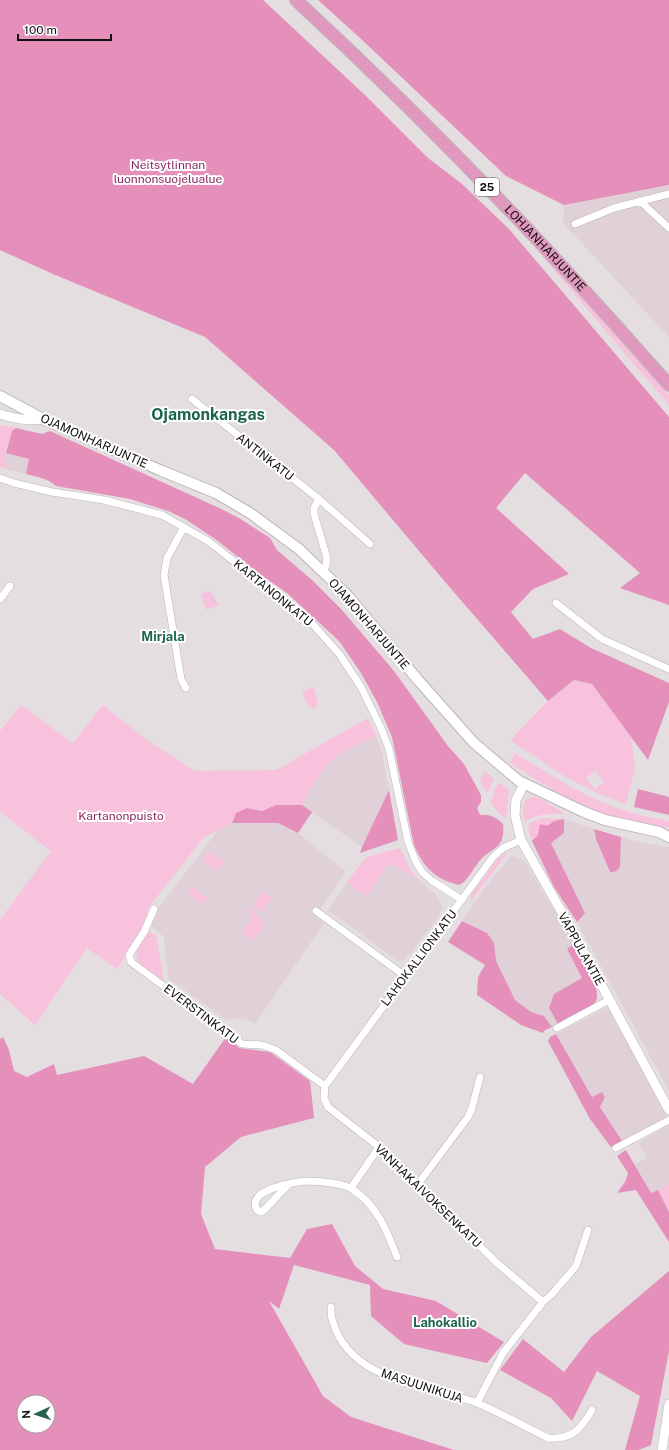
<svg xmlns="http://www.w3.org/2000/svg" width="669" height="1450" font-family="'Public Sans',sans-serif">
	<style>
		.built { fill: #e0d1d8 }
		.green { fill: #f8c1dc; fill-rule: evenodd }
		.forest { fill: #e490bb; fill-rule: evenodd }
		.lines { fill: none; stroke-linecap: round; stroke-linejoin: round }
		.minor-casing { stroke: #bbb5b8; stroke-width: 8 }
		.tertiary-casing { stroke: #bbb5b8; stroke-width: 10 }
		.secondary-casing { stroke: #bbb5b8; stroke-width: 12 }
		.trunk-casing { stroke: #bdbcbc; stroke-width: 14 }
		.minor { stroke: #fff; stroke-width: 7 }
		.tertiary { stroke: #fff; stroke-width: 9 }
		.secondary { stroke: #fff; stroke-width: 10 }
		.trunk { stroke: #e098be; stroke-width: 12 }
		.labels { text-anchor: middle; dominant-baseline: central; stroke-width: 4; stroke-linejoin: round; paint-order: stroke }
		.shield { fill: #fff; stroke: #595858; stroke-width: 1 }
		.shield-label { font-size: 11px; font-weight: bold; fill: #121011 }
		.park-label { font-size: 12px; fill: #8c2c65; stroke: #fff }
		.street-label { font-size: 12px; fill: #121011; stroke: #fff }
		.neighbourhood-label { font-size: 13px; font-weight: bold; fill: #1d654e; stroke: #fff }
		.district-label { font-size: 16px; font-weight: bold; fill: #1d654e; stroke: #fff }
	</style>
	<rect width="100%" height="100%" fill="#e5dee1"/>
	<path class="built" d="M669,185V337L563,223L564,205Z
		M6,453L29,459L26,474L6,469L4,465Z
		M376,736L382,752L389,790L362,847L302,805L318,778L328,763L341,752Z
		M564,819L594,829L596,839L610,872L620,866L621,837L637,842L669,847V1091L577,922L585,912L551,843L564,833Z
		M258,822L278,823L298,833L346,872L315,916L324,923L255,1024L251,1021L242,1019L226,1020L168,978L164,937L151,926L157,910L218,830L232,823Z
		M512,855L524,860L574,944L567,949L583,978L558,1024L552,1027L544,1016L531,1012L515,1000L495,961L494,943L487,933L462,921L487,885Z
		M394,865L419,880L436,895L441,903L442,908L438,918L405,960L398,961L328,910L347,882L360,892H371L386,867Z
		M606,1008L611,1009L666,1114L664,1119L622,1141L600,1107L605,1097L602,1092L592,1097L556,1034Z
		M669,1125V1184L651,1193L635,1164L647,1158L638,1143Z"/>
	<path class="green" d="M537,245L638,358L669,395V405L545,260L536,248Z
		M0,425L16,428C9,434 2,460 6,469L0,467Z
		M210,591L219,605L206,610L201,594Z
		M574,680L592,684L631,737L635,767L626,804L597,793L564,776L510,740L548,701ZM595,771L604,782L595,789L586,778Z
		M313,687C315,694 320,703 315,709L308,706L302,692Z
		M21,705L73,743L103,705L147,740L195,771L276,770L368,718L376,736C365,742 352,746 342,752C323,764 313,786 302,805H276L262,811L247,808L236,813L232,823L204,837L148,908L145,923L117,969L87,948L35,1025L0,994V920L51,851L0,812V731Z
		M515,753C551,775 586,799 627,811C640,816 655,818 669,821V827L656,828L605,816L570,801L510,763Z
		M485,771L494,780L488,792L485,790L480,781Z
		M498,782L509,790L506,820C489,802 488,806 498,782Z
		M533,797L538,798L563,812L562,814C548,813 537,814 525,822H524L523,809L525,800Z
		M542,818L564,819L554,821L532,841L528,826L530,823Z
		M400,848L408,866L419,880L394,865L386,867L369,894L364,895L347,882L366,857Z
		M209,852L224,862L217,871L202,861Z
		M508,852L471,901V895L497,860L501,856Z
		M193,887L207,898L202,904L188,894Z
		M263,891L272,897L261,912L257,909L254,904Z
		M252,908L264,926L253,941L241,932L242,929L244,930L252,918L249,912Z
		M150,932L156,935L164,981L137,962C135,952 140,938 150,932Z
		M669,1184V1212L658,1190Z"/>
	<path class="forest" d="M0,0H263L365,95L428,158L462,184L509,229L669,417V605L620,588L640,573L525,473L496,508L569,574L533,589L511,612L533,639L560,629L591,648L669,683V702L648,760L592,684L574,680L548,701L446,583L334,450L205,337L53,274L0,250Z
		M318,0H669V185L564,205L506,176L359,37Z
		M16,428L42,434L50,431L217,507L239,518L270,538L277,550L312,580L342,610L394,671L448,746L464,764L481,795V802L477,808L480,815C489,814 496,817 503,824C505,846 497,846 482,858C476,864 466,883 461,884C457,886 453,883 449,882C429,874 423,864 414,845L392,737L377,702L361,673L339,641L287,593L254,570L218,541L185,519L168,511L130,499L56,486C48,478 37,477 26,474L29,459L6,453L12,431Z
		M638,789L669,797V815L634,807Z
		M389,790L398,840L360,853L362,847Z
		M276,805H302L312,812L298,833L278,823H232L236,813L247,808L262,811Z
		M564,819V833L551,843L585,913L577,922L554,887L532,841L538,835L540,824L547,826L554,821Z
		M594,829L621,837L620,866C618,871 615,872 610,872L596,839Z
		M462,921L487,933L494,943L496,961L515,1000L531,1012L544,1016L552,1027L545,1030L543,1033L521,1025L477,995L478,977L485,965L448,942Z
		M574,944C580,956 606,992 594,1004C588,1010 566,1019 558,1024L549,1008L554,994L582,978L567,949Z
		M556,1034L592,1097L602,1092L605,1097L600,1107L622,1141L611,1147L590,1119L548,1041L550,1037Z
		M3,1037L9,1050L14,1071L27,1077L54,1064L57,1075L144,1056L193,1084L226,1037L239,1048L270,1052L310,1081L314,1118L241,1137L205,1167L201,1214L215,1249L290,1258L307,1229L332,1224L355,1266L383,1289L436,1301L504,1342L487,1363L404,1344L371,1316L370,1285L294,1265L279,1309L269,1301L323,1396L351,1417L454,1450H0V1039ZM24,1402H48V1426H24Z
		M626,1150L651,1193L658,1190L669,1212V1242L636,1190L617,1193L625,1182L628,1173L617,1156Z
		M669,1271V1351L651,1445L639,1450H625L640,1396L597,1371L572,1421L551,1398L500,1370L523,1339L564,1372L591,1337Z"/>
	<g class="lines">
		<defs>
			<path id="minor" d="M640,201L669,228
				M575,224L614,208L669,194
				M192,399L319,499L370,544
				M0,478L14,483L52,492L104,500L162,515L208,541L310,621L340,655L361,687L381,728L389,749L408,842L416,862L422,872L431,880L462,900
				M319,499L314,508V514L327,558L326,566L323,571
				M184,527L167,558L164,575L181,679L186,688
				M0,599L10,586
				M556,603L602,639L669,669
				M521,840L503,848L493,857L325,1086L324,1098L328,1107L379,1147L497,1263L543,1302
				M154,909L144,932L129,955L131,962L242,1044L262,1045L276,1050L325,1086
				M316,911L405,976
				M557,1028L609,1000
				M616,1148L669,1120
				M289,1184L264,1210L261,1212L257,1210C245,1190 294,1182 307,1181C318,1181 343,1183 352,1189C377,1205 387,1231 397,1257
				M418,1184L468,1117L472,1108L480,1077
				M351,1188L379,1147
				M331,1307C331,1312 331,1318 333,1322C351,1383 428,1384 477,1403C501,1413 525,1427 548,1438C572,1440 581,1429 592,1410
				M477,1403L503,1353L543,1302L552,1294L576,1266L588,1230"/>
			<path id="tertiary" d="M0,414C14,419 28,421 43,419
				M524,784L516,800L515,815L521,840L573,932L669,1110
				M662,1450L669,1404"/>
			<path id="secondary" d="M0,396L43,419L162,471L216,493L250,513L299,549L347,595L418,680L474,743L519,781L584,812L605,820L659,832L669,837"/>
			<g id="trunk">
				<path id="s1" d="M296,0C427,121 551,250 669,385"/>
			</g>
		</defs>
		<use href="#minor" class="minor-casing"/>
		<use href="#tertiary" class="tertiary-casing"/>
		<use href="#secondary" class="secondary-casing"/>
		<use href="#trunk" class="trunk-casing"/>
		<use href="#minor" class="minor"/>
		<use href="#tertiary" class="tertiary"/>
		<use href="#secondary" class="secondary"/>
		<use href="#trunk" class="trunk"/>
	</g>
	<g class="labels">
		<rect class="shield" x="475" y="178" width="24" height="18" rx="3"/>
		<g class="shield-label">
			<text x="487" y="187">25</text>
		</g>
		<g class="park-label">
			<text x="168" y="165">Neitsytlinnan<tspan x="168" dy="14">luonnonsuojelualue</tspan></text>
			<text x="121" y="816">Kartanonpuisto</text>
		</g>
		<g class="street-label">
			<text stroke="none"><textPath href="#s1" startOffset="352">LOHJANHARJUNTIE</textPath></text>
			<text transform="translate(94 441) rotate(24)">OJAMONHARJUNTIE</text>
			<text transform="translate(265 457) rotate(38)">ANTINKATU</text>
			<text transform="translate(273 593) rotate(39)">KARTANONKATU</text>
			<text transform="translate(369 624) rotate(49)">OJAMONHARJUNTIE</text>
			<text transform="translate(581 949) rotate(61)">VAPPULANTIE</text>
			<text transform="translate(419 958) rotate(-53)">LAHOKALLIONKATU</text>
			<text transform="translate(201 1014) rotate(37)">EVERSTINKATU</text>
			<text transform="translate(428 1196) rotate(44)">VANHAKAIVOKSENKATU</text>
			<text transform="translate(422 1386) rotate(18)">MASUUNIKUJA</text>
		</g>
		<g class="neighbourhood-label">
			<text x="163" y="636">Mirjala</text>
			<text x="445" y="1322">Lahokallio</text>
		</g>
		<g class="district-label">
			<text x="208" y="414">Ojamonkangas</text>
		</g>
	</g>
	<g transform="translate(36 1414) rotate(267)"><circle r="19" fill="#ffffff" stroke="#a09fa0"/>
	<path d="M0-3L7 15L0 10L-7 15Z" fill="#27644f"/>
	<text y="-6" font-size="11" font-weight="bold" text-anchor="middle" fill="#121011">N</text>
	</g>
	<path d="M18 34v6h93v-6" fill="none" stroke="#121011" stroke-width="2"/>
	<text x="24" y="34" font-size="12" fill="#121011" stroke="#ffffff" stroke-width="3" paint-order="stroke">100 m</text>
</svg>
